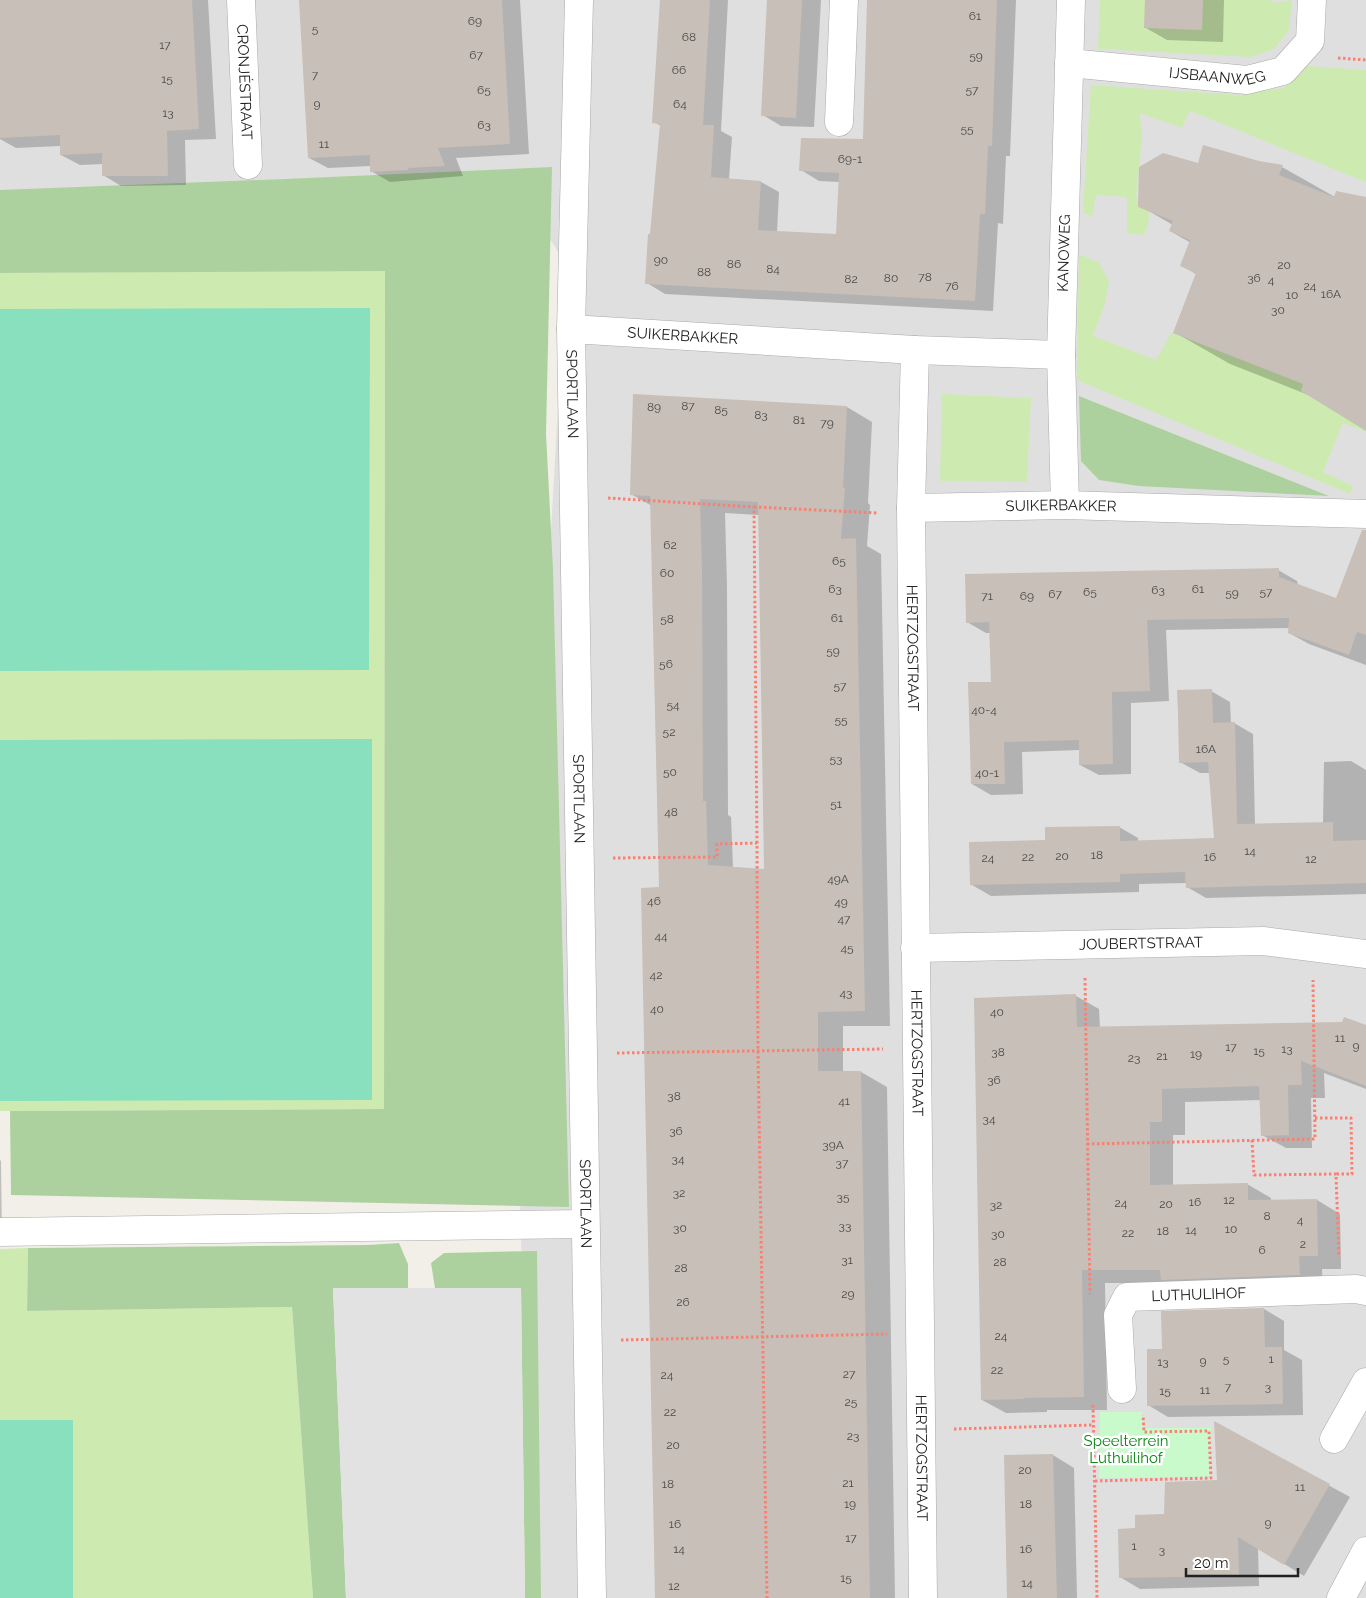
<svg xmlns="http://www.w3.org/2000/svg" width="1366" height="1598" font-family="Raleway,sans-serif">
	<style>
		.residential { fill: #e0dfdf }
		.grass { fill: #cdebb0 }
		.forest { fill: #add19e }
		.park { fill: #c8facc }
		.pitch { fill: #88e0be }
		.parking { fill: #e2e2e2 }
		.shadow { fill: #0003; fill-rule: evenodd }
		.building { fill: #c7bfb8; fill-rule: evenodd }
		.lines { fill: none; stroke-linecap: round; stroke-linejoin: round }
		.minor-casing { stroke: #a9a9a9; stroke-width: 29 }
		.path { stroke: #fa8072; stroke-width: 3; stroke-dasharray: 2.5 2.5; stroke-linecap: butt }
		.minor { stroke: #fff; stroke-width: 28 }
		.labels { text-anchor: middle; dominant-baseline: central; stroke-width: 5; stroke-linejoin: round; paint-order: stroke }
		.number-label { font-size: 12px; fill: #4b4948 }
		.street-label { font-size: 15px; fill: #222; stroke: #fff }
		.park-label { font-size: 15px; fill: #0c8416; stroke: #fff }
	</style>
	<rect width="100%" height="100%" fill="#f2efe9"/>
	<path class="residential" d="M0,0H1366V1598H530L518,1118L566,264L539,222L0,217Z"/>
	<path class="grass" d="M1100,0H1271V3L1292,0L1289,30L1274,49L1250,57L1098,49Z
		M1306,66L1366,70V182L1190,111L1182,128L1140,113L1142,139L1136,197L1150,202L1148,225L1144,235L1127,233V197L1096,195L1092,217L1083,212L1091,85L1239,95L1284,88Z
		M1079,254L1099,263L1109,281L1105,304L1093,336L1156,360L1172,332L1366,406V432L1343,423L1323,472L1353,486L1350,494L1077,380Z
		M385,270L384,1109L0,1111V273Z
		M942,394L1031,398L1027,482L940,481Z
		M28,1248L27,1311L292,1307L313,1598H0V1249Z"/>
	<path class="forest" d="M552,167L546,434L553,569L569,1207L11,1195L10,1111L384,1109L385,271L0,273V190L285,179Z
		M1079,397V396L1329,496L1139,486L1099,480L1081,461Z
		M399,1243L408,1264V1289L333,1288L346,1598H313L292,1307L27,1311L28,1248L368,1245Z
		M537,1251L541,1598H525L521,1288H435L431,1263L444,1253Z"/>
	<path class="park" d="M1100,1412H1142L1143,1428H1211L1209,1477L1099,1478Z"/>
	<path class="pitch" d="M370,308L369,670L0,671V309Z
		M372,739V1100L0,1101V740Z
		M0,1420H73V1598H0Z"/>
	<path class="parking" d="M333,1288H521L525,1598H346Z"/>
	<path class="shadow" d="M0,0H208L216,139L185,140L186,185L121,186L103,175V164L80,165L61,155V146L16,148L0,139Z
		M300,0H520L529,154L456,158L463,176L390,182L371,171V166L328,168L309,158Z
		M661,0H728L721,131L732,137L729,179L761,182L779,192L777,232L837,235L840,182L819,181L801,170L864,141L868,0H1016L1010,156H1006L1003,224L998,223L993,311L665,294L647,283L661,126L654,122Z
		M769,0H821L814,127L781,126L763,115Z
		M1147,0H1224L1223,42L1167,40L1146,28Z
		M1259,163L1282,167L1335,197L1366,198V429L1316,398L1230,364L1174,332L1196,274L1182,266L1191,243L1170,231L1173,225L1140,206L1199,165Z
		M847,407L872,422L868,503L870,505L867,546L881,554L890,1026H843V1072H861L887,1087L895,1598H657L660,888L652,506L631,494ZM725,513L759,515L765,870L733,868L731,817L728,815L727,586Z
		M1278,570L1297,581L1298,585L1337,599L1366,584V665L1309,644L1289,633L1290,628L1166,630L1169,701L1131,703V774L1099,775L1080,765V750L1022,752L1023,794L991,795L972,784L993,683L991,633H986L967,622Z
		M1211,691L1230,702L1231,723H1234L1253,734L1255,825L1323,824L1324,762L1351,761L1366,770V894L1206,898L1187,887V883L1139,884V892L991,896L972,885L1047,841L1119,827L1138,838V842L1215,839L1210,773H1200L1180,762Z
		M1076,996L1099,1009L1100,1028L1366,1027V1089L1324,1073L1325,1098H1311L1312,1148H1286L1262,1135L1261,1100L1185,1102V1135H1173V1186L1247,1184L1271,1198V1201L1317,1200L1340,1214L1341,1269H1322L1323,1288L1168,1283H1105L1107,1410H1047V1412L1006,1413L982,1400Z
		M0,1160L1,1161L2,1240H0Z
		M1264,1309L1284,1321V1350L1302,1360L1303,1415L1168,1417L1148,1405L1164,1350Z
		M1215,1423L1350,1497L1304,1576L1258,1548L1259,1586L1140,1589L1120,1577L1136,1530L1165,1515L1218,1481Z
		M1053,1455L1074,1468L1077,1598H1008Z"/>
	<path class="building" d="M0,0H192L199,129L167,131L168,176H102V153L60,155V135L0,138Z
		M299,0H502L510,144L438,148L445,166L408,168V170L370,172V155L308,158Z
		M660,0H710L703,125H714L711,177L761,181L758,230L836,234L839,173L799,171L801,138L863,139L867,0H997L992,146H988L985,214H980L975,301L645,284L648,234H650L660,124L652,123Z
		M767,0H802L796,118L761,116Z
		M1145,0H1203L1202,30L1144,28Z
		M1203,145L1259,161L1283,165L1279,175L1334,197L1336,191L1366,197V431L1301,391L1303,384L1173,333L1196,273L1180,266L1190,240L1169,231L1173,221L1138,207L1139,167L1163,153L1198,163Z
		M633,394L847,406L843,488H845L841,539L856,538L865,1011L818,1012V1071H861L870,1598H655L641,888L659,887L650,496L630,495ZM700,499L758,502L764,869L708,865L706,801H703L702,570Z
		M1362,530H1366V635L1357,632L1349,655L1288,633L1289,618L1147,620L1150,691L1112,692L1113,764L1079,765V740L1004,742L1005,784H971L968,682H991L989,622L966,623L965,574L1279,568V577L1336,598Z
		M1212,689L1213,723L1235,722L1237,824L1333,822V841L1366,840V883L1186,888L1185,872L1120,874V882L970,885L969,842L1045,840V827L1120,826V841L1214,838L1208,762L1179,763L1178,713L1177,690Z
		M1076,994L1077,1027L1342,1022L1344,1017L1366,1025V1086L1301,1061L1302,1085H1288L1289,1135L1261,1136L1259,1086L1162,1089V1122H1150V1185L1248,1183V1200L1317,1199L1318,1256H1299L1300,1275L1161,1280L1160,1270H1082L1084,1397L1024,1398V1399L981,1400L974,998Z
		M1264,1308L1265,1347H1282L1283,1404L1147,1406V1349H1162L1161,1311Z
		M1214,1421L1330,1484L1284,1565L1238,1537L1239,1576L1119,1578L1118,1529L1135,1528V1515L1164,1514L1165,1482L1217,1480Z
		M1053,1454L1057,1598H1007L1004,1455Z"/>
	<g class="lines">
		<defs>
			<g id="minor">
				<path id="s1" d="M241,0L248,165"/>
				<path id="s2" d="M579,0L571,329L592,1598"/>
				<path id="s3" d="M1069,63L1247,80L1283,71L1310,41L1312,0"/>
				<path d="M839,122L844,0"/>
				<path id="s4" d="M571,329L915,350L1061,355"/>
				<path id="s5" d="M915,350L911,508L1065,505L1366,514"/>
				<path id="s6" d="M1065,505L1061,355L1071,0"/>
				<path id="s7" d="M911,508L923,1598"/>
				<path id="s8" d="M915,948L1263,941L1366,954"/>
				<path d="M0,1232L585,1224"/>
				<path id="s9" d="M1122,1389L1118,1315L1127,1297L1356,1289L1366,1291"/>
				<path d="M1334,1439L1366,1382"/>
				<path d="M1341,1598L1366,1551"/>
			</g>
		</defs>
		<use href="#minor" class="minor-casing"/>
		<path class="path" d="M1338,58L1366,60
			M608,498L754,507L757,843
			M754,507L878,513
			M613,858L717,857V844L757,843L758,1051L767,1598
			M1085,978L1090,1294
			M617,1053L883,1049
			M1315,1118H1351L1352,1174H1336
			M1252,1140L1254,1175L1336,1174L1339,1257
			M1087,1144L1315,1139L1313,980
			M621,1340L887,1334
			M1093,1405L1097,1598
			M954,1429L1093,1425
			M1095,1481L1211,1478L1209,1431L1144,1432L1143,1415"/>
		<use href="#minor" class="minor"/>
	</g>
	<g class="labels">
		<g class="number-label">
			<text x="975" y="16">61</text>
			<text x="475" y="21">69</text>
			<text x="315" y="29">5</text>
			<text x="689" y="37">68</text>
			<text x="165" y="45">17</text>
			<text x="476" y="55">67</text>
			<text x="976" y="56">59</text>
			<text x="679" y="70">66</text>
			<text x="315" y="75">7</text>
			<text x="167" y="79">15</text>
			<text x="484" y="90">65</text>
			<text x="972" y="90">57</text>
			<text x="317" y="104">9</text>
			<text x="680" y="104">64</text>
			<text x="168" y="113">13</text>
			<text x="484" y="125">63</text>
			<text x="967" y="129">55</text>
			<text x="324" y="144">11</text>
			<text x="850" y="159">69-1</text>
			<text x="661" y="260">90</text>
			<text x="734" y="264">86</text>
			<text x="1284" y="265">20</text>
			<text x="773" y="269">84</text>
			<text x="704" y="272">88</text>
			<text x="925" y="277">78</text>
			<text x="891" y="278">80</text>
			<text x="1254" y="278">36</text>
			<text x="851" y="279">82</text>
			<text x="1271" y="280">4</text>
			<text x="952" y="286">76</text>
			<text x="1310" y="286">24</text>
			<text x="1331" y="294">16A</text>
			<text x="1292" y="295">10</text>
			<text x="1278" y="310">30</text>
			<text x="688" y="406">87</text>
			<text x="654" y="407">89</text>
			<text x="721" y="410">85</text>
			<text x="761" y="415">83</text>
			<text x="799" y="420">81</text>
			<text x="827" y="423">79</text>
			<text x="670" y="545">62</text>
			<text x="839" y="561">65</text>
			<text x="667" y="573">60</text>
			<text x="835" y="589">63</text>
			<text x="1198" y="589">61</text>
			<text x="1158" y="590">63</text>
			<text x="1090" y="592">65</text>
			<text x="1266" y="592">57</text>
			<text x="1232" y="593">59</text>
			<text x="1055" y="594">67</text>
			<text x="987" y="596">71</text>
			<text x="1027" y="596">69</text>
			<text x="837" y="618">61</text>
			<text x="667" y="619">58</text>
			<text x="833" y="651">59</text>
			<text x="666" y="664">56</text>
			<text x="840" y="686">57</text>
			<text x="673" y="705">54</text>
			<text x="984" y="710">40-4</text>
			<text x="841" y="720">55</text>
			<text x="669" y="732">52</text>
			<text x="1206" y="749">16A</text>
			<text x="836" y="759">53</text>
			<text x="670" y="772">50</text>
			<text x="987" y="773">40-1</text>
			<text x="836" y="804">51</text>
			<text x="671" y="812">48</text>
			<text x="1250" y="851">14</text>
			<text x="1097" y="855">18</text>
			<text x="1062" y="856">20</text>
			<text x="1028" y="857">22</text>
			<text x="1210" y="857">16</text>
			<text x="988" y="858">24</text>
			<text x="1311" y="859">12</text>
			<text x="838" y="879">49A</text>
			<text x="654" y="901">46</text>
			<text x="841" y="902">49</text>
			<text x="844" y="919">47</text>
			<text x="661" y="936">44</text>
			<text x="847" y="948">45</text>
			<text x="656" y="975">42</text>
			<text x="846" y="993">43</text>
			<text x="657" y="1009">40</text>
			<text x="997" y="1012">40</text>
			<text x="1340" y="1038">11</text>
			<text x="1356" y="1046">9</text>
			<text x="1231" y="1047">17</text>
			<text x="1287" y="1049">13</text>
			<text x="1259" y="1051">15</text>
			<text x="998" y="1052">38</text>
			<text x="1196" y="1054">19</text>
			<text x="1162" y="1056">21</text>
			<text x="1134" y="1058">23</text>
			<text x="994" y="1080">36</text>
			<text x="674" y="1096">38</text>
			<text x="844" y="1101">41</text>
			<text x="989" y="1119">34</text>
			<text x="676" y="1131">36</text>
			<text x="833" y="1145">39A</text>
			<text x="678" y="1159">34</text>
			<text x="842" y="1163">37</text>
			<text x="679" y="1193">32</text>
			<text x="843" y="1197">35</text>
			<text x="1229" y="1200">12</text>
			<text x="1195" y="1202">16</text>
			<text x="1121" y="1203">24</text>
			<text x="1166" y="1204">20</text>
			<text x="996" y="1205">32</text>
			<text x="1267" y="1216">8</text>
			<text x="1300" y="1220">4</text>
			<text x="845" y="1226">33</text>
			<text x="680" y="1228">30</text>
			<text x="1231" y="1229">10</text>
			<text x="1191" y="1230">14</text>
			<text x="1163" y="1231">18</text>
			<text x="1128" y="1233">22</text>
			<text x="998" y="1234">30</text>
			<text x="1303" y="1244">2</text>
			<text x="1262" y="1250">6</text>
			<text x="847" y="1260">31</text>
			<text x="1000" y="1262">28</text>
			<text x="681" y="1268">28</text>
			<text x="848" y="1294">29</text>
			<text x="683" y="1302">26</text>
			<text x="1001" y="1336">24</text>
			<text x="1226" y="1359">5</text>
			<text x="1271" y="1359">1</text>
			<text x="1203" y="1361">9</text>
			<text x="1163" y="1362">13</text>
			<text x="997" y="1370">22</text>
			<text x="849" y="1374">27</text>
			<text x="667" y="1375">24</text>
			<text x="1228" y="1387">7</text>
			<text x="1268" y="1387">3</text>
			<text x="1205" y="1390">11</text>
			<text x="1165" y="1391">15</text>
			<text x="851" y="1402">25</text>
			<text x="670" y="1412">22</text>
			<text x="853" y="1436">23</text>
			<text x="673" y="1445">20</text>
			<text x="1025" y="1470">20</text>
			<text x="848" y="1483">21</text>
			<text x="668" y="1484">18</text>
			<text x="1300" y="1487">11</text>
			<text x="850" y="1504">19</text>
			<text x="1026" y="1504">18</text>
			<text x="1268" y="1523">9</text>
			<text x="675" y="1524">16</text>
			<text x="851" y="1538">17</text>
			<text x="1134" y="1546">1</text>
			<text x="679" y="1549">14</text>
			<text x="1026" y="1549">16</text>
			<text x="1162" y="1550">3</text>
			<text x="846" y="1578">15</text>
			<text x="1027" y="1583">14</text>
			<text x="674" y="1586">12</text>
		</g>
		<g class="street-label">
			<text stroke="none"><textPath href="#s3" startOffset="149">IJSBAANWEG</textPath></text>
			<text stroke="none"><textPath href="#s1" startOffset="82">CRONJÉSTRAAT</textPath></text>
			<text stroke="none"><textPath href="#s6" startOffset="252">KANOWEG</textPath></text>
			<text stroke="none"><textPath href="#s4" startOffset="112">SUIKERBAKKER</textPath></text>
			<text stroke="none"><textPath href="#s2" startOffset="394">SPORTLAAN</textPath></text>
			<text stroke="none"><textPath href="#s5" startOffset="308">SUIKERBAKKER</textPath></text>
			<text stroke="none"><textPath href="#s7" startOffset="140">HERTZOGSTRAAT</textPath></text>
			<text stroke="none"><textPath href="#s2" startOffset="799">SPORTLAAN</textPath></text>
			<text stroke="none"><textPath href="#s8" startOffset="226">JOUBERTSTRAAT</textPath></text>
			<text stroke="none"><textPath href="#s7" startOffset="545">HERTZOGSTRAAT</textPath></text>
			<text stroke="none"><textPath href="#s2" startOffset="1204">SPORTLAAN</textPath></text>
			<text stroke="none"><textPath href="#s9" startOffset="166">LUTHULIHOF</textPath></text>
			<text stroke="none"><textPath href="#s7" startOffset="950">HERTZOGSTRAAT</textPath></text>
		</g>
		<g class="park-label">
			<text x="1126" y="1441">Speelterrein<tspan x="1126" dy="17">Luthuilihof</tspan></text>
		</g>
	</g>
	<path d="M1186 1568v8h112v-8" fill="none" stroke="#222222" stroke-width="2.5"/>
	<text x="1194" y="1568" font-size="15" fill="#222222" stroke="#ffffff" stroke-width="4" paint-order="stroke">20 m</text>
</svg>
